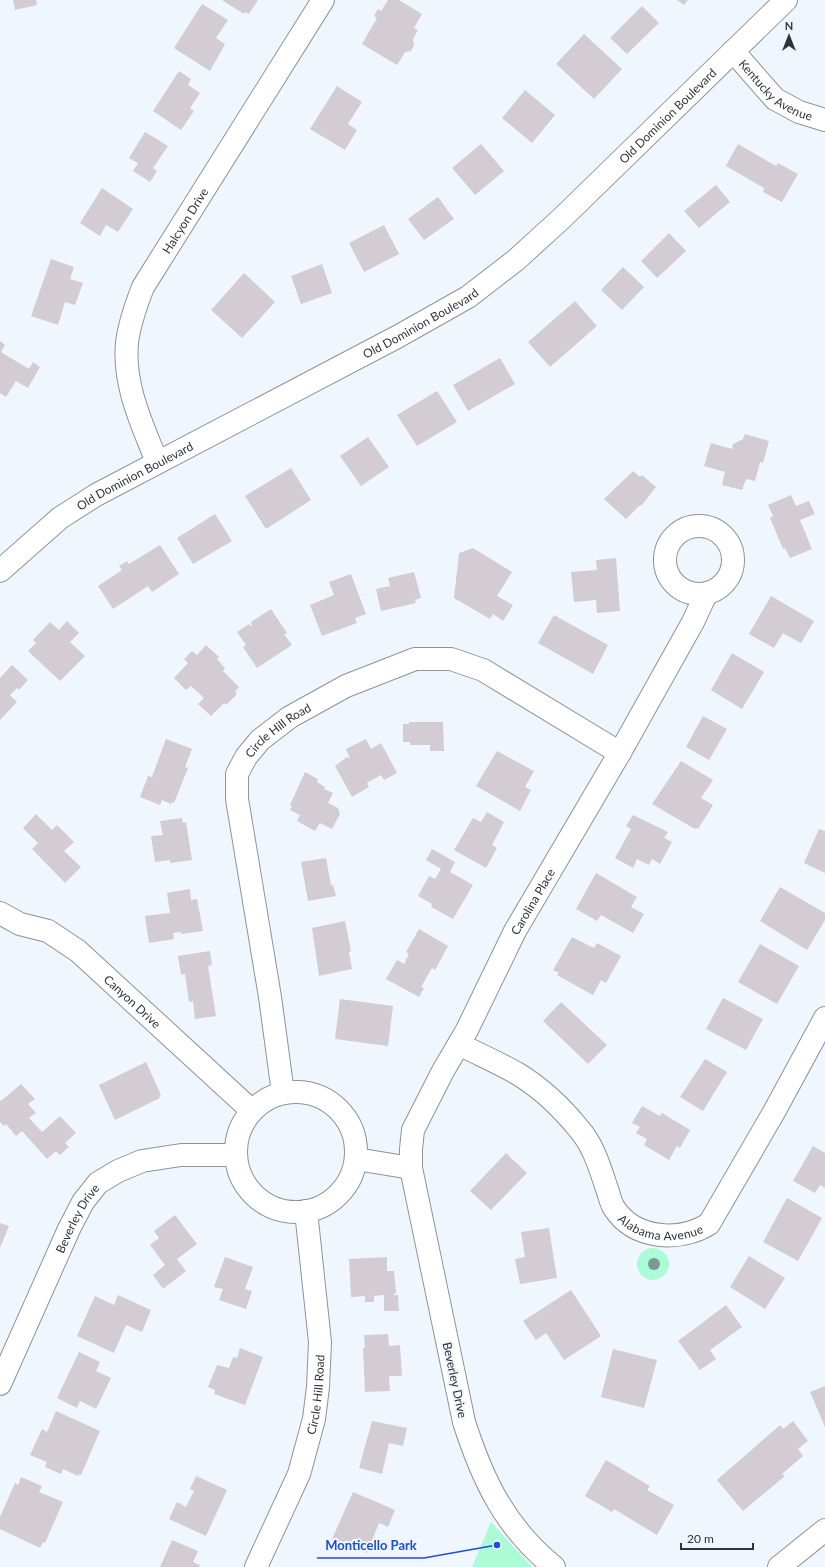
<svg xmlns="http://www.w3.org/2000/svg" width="825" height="1567" font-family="Lato,sans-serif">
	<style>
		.green { fill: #adfad6 }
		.building { fill: #d3ccd3 }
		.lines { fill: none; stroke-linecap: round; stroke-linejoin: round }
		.street-casing { stroke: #8d939a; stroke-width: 24 }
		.secondary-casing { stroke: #8d939a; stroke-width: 24 }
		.street { stroke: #fff; stroke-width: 22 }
		.secondary { stroke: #fff; stroke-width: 22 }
		.tree { fill: #7b9891 }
		.labels { text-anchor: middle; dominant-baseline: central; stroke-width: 4; stroke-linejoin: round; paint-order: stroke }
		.street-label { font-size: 12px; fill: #313437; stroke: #f0f6fe }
		.leader { fill: none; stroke: #1d4ed8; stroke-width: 1.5 }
		.callout-dot { fill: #1d4ed8; stroke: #f0f6fe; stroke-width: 1.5 }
		.callout-label { font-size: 13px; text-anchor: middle; font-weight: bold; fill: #1d4ed8; stroke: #f0f6fe; stroke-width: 4; stroke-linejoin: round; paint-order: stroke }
	</style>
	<rect width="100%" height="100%" fill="#f0f6fe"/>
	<path class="green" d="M637 1264a16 16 0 1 1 32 0a16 16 0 1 1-32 0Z
		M491,1522L532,1567H472Z"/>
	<path class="building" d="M13,0H36L37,5L15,10Z
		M222,0H258L249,14L245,12L244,14Z
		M388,0H399L422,14L414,28L418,30L413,39L414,45L411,51L405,52L397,65L362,44L377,18L374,16L378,9L381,11Z
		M677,0H688L684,5Z
		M202,4L228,20L216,38L225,44L210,71L174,48Z
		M642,6L659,23L627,54L610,38Z
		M584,34L622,69L594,99L556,64Z
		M179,71L191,79L188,85L200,93L190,108L194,111L181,130L153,111Z
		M337,86L362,102L348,124L357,130L345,150L310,129Z
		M525,90L555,115L532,143L502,118Z
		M145,132L168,146L153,168L157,171L150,182L133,171L138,163L129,158Z
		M481,144L504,171L475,195L452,168Z
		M738,144L776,166L778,163L798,174L782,202L763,192L764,188L726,166Z
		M716,185L730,202L699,228L684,211Z
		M102,188L133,209L118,232L106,225L100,236L80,223Z
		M438,197L454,219L424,240L408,219Z
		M384,225L399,254L364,272L349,243Z
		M669,233L686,251L657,278L641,261Z
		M51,259L74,267L70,279L83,283L75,305L65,302L58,325L31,316Z
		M322,264L332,293L301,304L291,276Z
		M623,267L644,287L622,310L601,290Z
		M244,273L275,302L242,338L211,310Z
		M575,301L597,326L550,367L528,342Z
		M0,341L5,345L1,352L29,369L33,362L40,367L28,388L16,381L6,397L0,393Z
		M500,358L515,384L468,411L453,385Z
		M437,391L457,422L417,446L397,415Z
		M745,434L769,441L763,463L760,462L755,481L746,479L742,490L722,485L725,472L704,466L711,443L732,449L733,444L743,439Z
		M368,437L389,467L361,486L340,456Z
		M291,468L311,500L266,529L245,496Z
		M633,471L640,477L642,475L656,487L641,506L640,505L626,519L604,499Z
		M791,495L796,506L809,501L815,514L800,520L812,549L790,558L785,548L783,549L770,518L773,516L768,505Z
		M215,514L232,541L193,564L177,538Z
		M160,545L179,574L152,592L148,586L113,609L98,586L122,570L119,566L127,561L129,564Z
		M473,548L512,572L497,596L513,605L503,621L493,614L490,619L454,598L459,553Z
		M616,558L620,611L597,613L596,600L574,602L571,572L597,570L596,560Z
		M414,572L421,598L415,600L416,603L381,611L376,589L390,586L388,578Z
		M351,574L366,614L355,618L357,623L322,636L310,605L334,595L329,582Z
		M771,596L814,621L801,643L783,633L774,648L749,634Z
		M271,609L287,633L284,634L292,645L257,668L243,647L246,645L237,632L249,624L250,626L252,625L251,622Z
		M554,615L608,645L593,674L538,643Z
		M67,621L79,633L70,642L85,656L60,681L28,651L36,643L33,640L50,622L59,630Z
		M206,645L219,657L217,659L225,668L223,671L239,687L235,692L237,694L226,705L224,703L211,716L198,704L204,698L191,686L186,690L174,678L188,663L184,659L192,651L197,655Z
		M732,653L764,672L742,709L711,690Z
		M12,665L28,680L19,690L17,688L10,695L17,702L0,720V678Z
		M703,716L727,729L709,760L686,747Z
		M409,722H443L444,751H430V745H410V742H403V724H409Z
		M166,739L192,749L185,767L188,768L174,803L172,802L171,804L162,800L160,805L140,797L148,776L152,777Z
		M366,739L371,749L381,743L397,773L384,780L381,775L367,783L369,787L352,797L335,766L347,757L350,758L346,749Z
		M497,751L534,771L525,787L531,790L520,811L476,786Z
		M681,761L713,780L701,798L713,805L698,829L696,828L695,829L652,804Z
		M305,772L318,779L317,782L325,787L324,789L333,793L328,803L338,808L340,814L332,829L320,823L315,831L297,821L300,815L290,810L292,806L290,805Z
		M487,812L504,822L492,845L497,848L486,868L454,850L473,818L481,822Z
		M36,814L52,830L57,825L74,842L64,851L81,867L65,883L32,849L38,843L23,828Z
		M633,815L668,832L664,838L672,842L660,864L652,859L649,865L637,859L633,868L615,858L631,829L626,826Z
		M182,818L183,823L186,822L192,860L170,863V860L155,862L151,836L163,835L160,821Z
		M819,829L825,831V873L804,863Z
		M432,849L455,862L450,872L473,885L453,919L431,907L432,904L418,896L429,876L435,879L441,869L426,860Z
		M326,858L331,885H333L336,896L308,901L301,862Z
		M596,873L637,897L631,907L644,914L633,933L601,915L597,921L576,909Z
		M780,887L825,913V920L807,950L760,921Z
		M190,889L191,900L197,899L203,931L181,934V932L173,933L174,939L149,943L145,916L170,913L167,893Z
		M345,921L351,951L349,952L352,969L319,976L312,928Z
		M419,929L448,946L435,970L432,968L421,987L424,988L419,997L386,979L397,960L404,964L409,954L406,952Z
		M572,937L594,948L597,943L621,956L606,983L601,980L593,995L557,975L559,973L553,970Z
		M760,944L799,966L777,1004L738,982Z
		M210,951L212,965L208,966L216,1016L195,1019L193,1001L189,1002L185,974L181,975L178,956Z
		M723,998L763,1019L746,1050L706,1029Z
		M340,999L393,1006L388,1046L335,1039Z
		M561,1002L607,1045L588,1064L543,1021Z
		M705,1059L727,1072L703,1111L680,1097Z
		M146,1062L161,1095L159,1096L160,1098L115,1120L99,1085Z
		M21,1084L35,1099L28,1104L36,1113L29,1118L42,1132L60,1116L76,1133L65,1143L69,1147L60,1155L56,1151L47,1159L22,1131L16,1136L6,1124L4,1126L0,1122V1100L1,1101Z
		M642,1106L660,1116L662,1113L690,1130L680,1148L677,1146L669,1160L644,1145L647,1139L636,1133L640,1127L632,1123Z
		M813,1146L825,1153V1188L820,1185L815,1193L793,1181Z
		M506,1153L527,1173L491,1210L470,1191Z
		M787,1198L822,1218L798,1261L763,1242Z
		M175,1215L197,1244L177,1259L186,1271L163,1289L153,1275L165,1265L150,1245L159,1238L154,1231Z
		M0,1223L9,1226L0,1248Z
		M549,1228L557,1278L520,1284L515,1259L525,1257L521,1232Z
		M749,1256L785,1278L765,1309L730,1287Z
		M225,1257L253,1267L245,1289L252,1291L246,1309L219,1300L223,1289L214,1287Z
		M387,1257V1271H394L396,1293L393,1295H398L399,1311H384V1295L374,1296V1302H365V1296L351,1297L349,1259Z
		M571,1290L601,1336L564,1360L546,1333L536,1340L523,1321Z
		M118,1295L151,1310L142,1332L126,1325L114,1353L77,1336L95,1296L114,1305Z
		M726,1305L742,1327L710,1350L716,1359L700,1370L678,1341Z
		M388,1334L389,1346L400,1345L402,1376H389L390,1391L365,1392L363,1348L365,1347L364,1335Z
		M240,1348L263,1357L245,1405L214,1394L215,1390L208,1387L217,1365L229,1368L233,1357L237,1358Z
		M613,1349L657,1360L644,1408L601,1397Z
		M79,1352L100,1362L96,1371L111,1378L96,1409L80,1401L77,1408L57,1398Z
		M825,1386V1427L810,1392Z
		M56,1411L100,1431L81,1475L79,1474L78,1476L63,1469L61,1474L45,1467L47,1462L30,1455L42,1429L47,1432Z
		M372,1421L407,1428L403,1446L389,1443L382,1474L359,1468Z
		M793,1421L808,1441L798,1449L803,1456L782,1474L785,1476L743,1511L717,1480L780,1425L783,1429Z
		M606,1460L650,1486L647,1490L674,1505L657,1535L614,1509L612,1512L585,1496Z
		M196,1476L227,1490L206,1536L169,1519L177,1502L186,1507L194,1491L190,1489Z
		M21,1477L42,1486L39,1492L63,1502L45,1543L43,1542L40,1548L0,1529V1517L15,1483L18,1485Z
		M353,1492L395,1510L388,1527L379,1523L367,1553L332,1539Z
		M172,1540L198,1551L193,1562L200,1565L199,1567H160Z"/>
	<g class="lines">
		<defs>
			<g id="street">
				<path id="s1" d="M733,51L775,99L799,112L825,120"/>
				<path id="s2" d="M157,462C142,424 123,385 127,343C129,324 136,305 143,287L323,0"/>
				<circle cx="699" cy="560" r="34"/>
				<path id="s3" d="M0,913L20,924L48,931L78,951L251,1110"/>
				<path id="s4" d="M459,1044C478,1054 499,1063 518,1074C541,1088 562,1108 579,1129C593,1145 599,1165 606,1186C609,1193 610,1202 614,1208C635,1240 680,1242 709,1224L774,1112L825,1018"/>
				<circle cx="296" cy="1152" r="60"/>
				<path id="s5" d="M283,1093L270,997L237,799V774L246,757L260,740L290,717L346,686L415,659H451L483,670L620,753"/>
				<path d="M356,1159L411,1168"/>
				<path id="s6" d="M0,1384L69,1229L83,1202L98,1183L118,1171L142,1161L181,1155H235"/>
				<path id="s7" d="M256,1567L299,1474L314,1419L318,1387L320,1342L306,1211"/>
				<path id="s8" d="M554,1567C505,1527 483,1481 464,1422L411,1168V1149L413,1130L443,1071L467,1030L515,931L622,749L693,622L706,594"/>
				<path d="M779,1567L825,1530"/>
			</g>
			<g id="secondary">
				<path id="s9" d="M0,571L60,518L96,495L397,337L468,297L516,260L561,219L786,0"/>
			</g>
		</defs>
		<use href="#street" class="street-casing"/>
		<use href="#secondary" class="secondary-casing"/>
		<use href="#street" class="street"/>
		<use href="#secondary" class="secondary"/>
	</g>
	<circle class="tree" cx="654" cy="1264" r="6"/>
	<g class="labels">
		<g class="street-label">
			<text stroke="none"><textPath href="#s1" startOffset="59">Kentucky Avenue</textPath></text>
			<text stroke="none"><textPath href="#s9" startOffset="814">Old Dominion Boulevard</textPath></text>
			<text stroke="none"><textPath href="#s2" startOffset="261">Halcyon Drive</textPath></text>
			<text stroke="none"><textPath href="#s9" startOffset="490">Old Dominion Boulevard</textPath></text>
			<text stroke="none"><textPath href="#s9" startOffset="166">Old Dominion Boulevard</textPath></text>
			<text stroke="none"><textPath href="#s5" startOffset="384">Circle Hill Road</textPath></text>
			<text stroke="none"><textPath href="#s8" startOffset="729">Carolina Place</textPath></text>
			<text stroke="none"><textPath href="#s3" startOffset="162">Canyon Drive</textPath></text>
			<text stroke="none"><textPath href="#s4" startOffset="290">Alabama Avenue</textPath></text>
			<text stroke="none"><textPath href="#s6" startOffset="183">Beverley Drive</textPath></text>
			<text transform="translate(455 1380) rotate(78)">Beverley Drive</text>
			<text stroke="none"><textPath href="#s7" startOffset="184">Circle Hill Road</textPath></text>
		</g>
	</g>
	<path class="leader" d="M497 1545L424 1558H317"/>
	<circle class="callout-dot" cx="497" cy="1545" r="4"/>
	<g class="callout-label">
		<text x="371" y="1550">Monticello Park</text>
	</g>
	<g transform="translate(789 36)" stroke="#f0f6fe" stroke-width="3" paint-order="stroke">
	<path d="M0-3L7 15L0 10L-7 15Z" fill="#313437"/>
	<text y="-6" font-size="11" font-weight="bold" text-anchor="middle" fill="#313437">N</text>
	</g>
	<path d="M681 1543v6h72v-6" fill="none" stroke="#313437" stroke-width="2"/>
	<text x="687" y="1543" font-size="12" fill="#313437" stroke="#f0f6fe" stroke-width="3" paint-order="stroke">20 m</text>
</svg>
